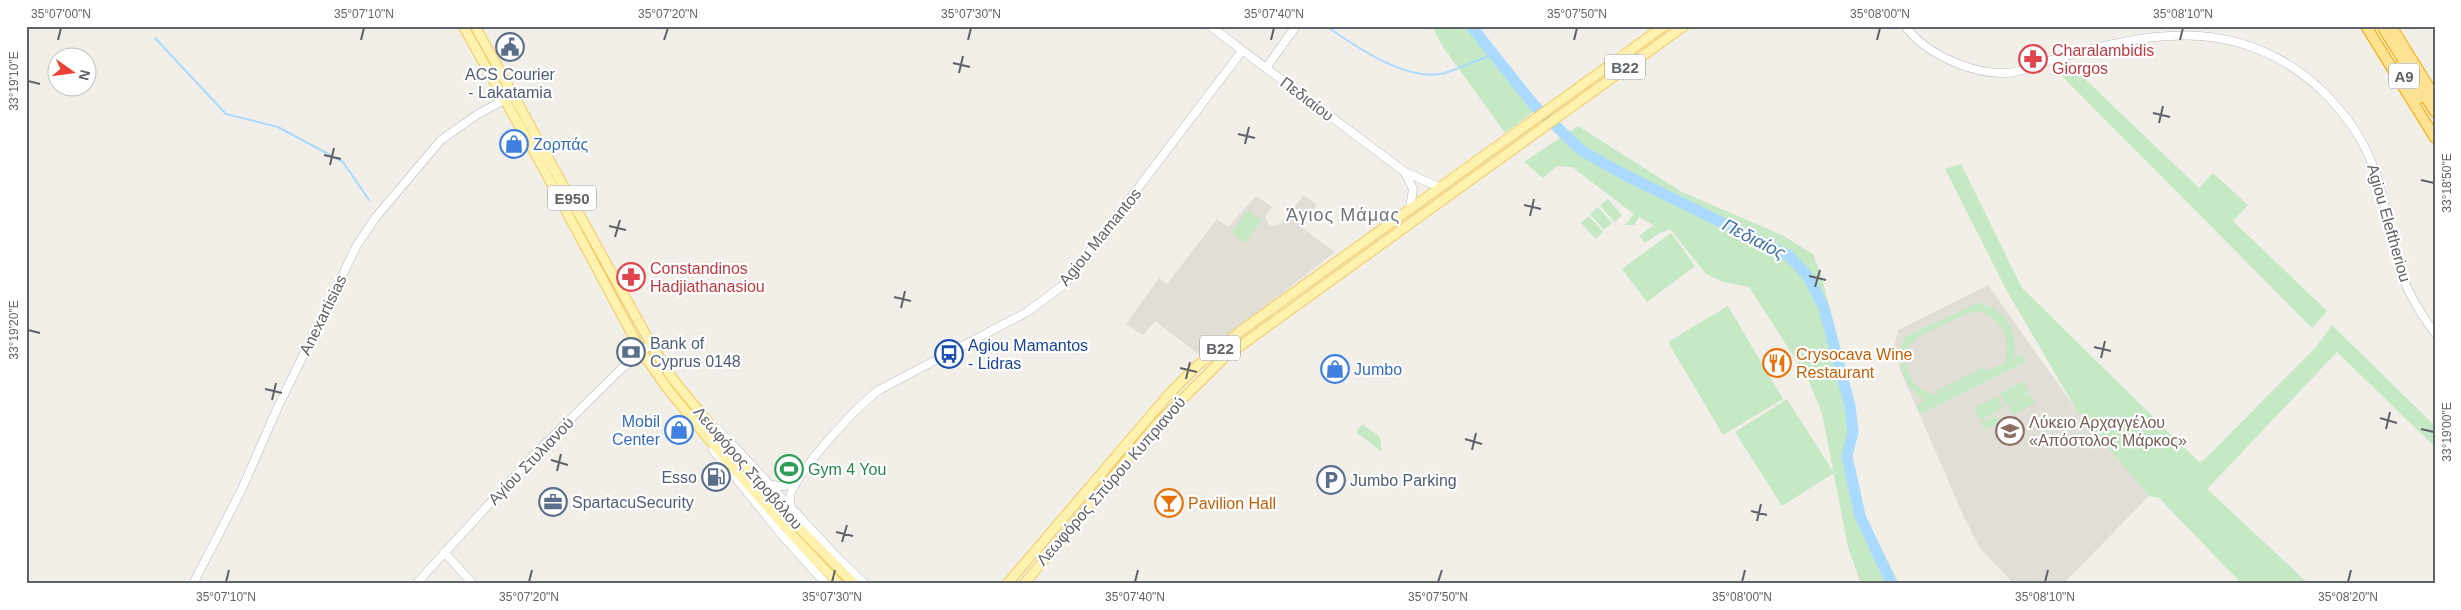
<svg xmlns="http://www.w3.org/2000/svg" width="2461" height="610" font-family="Arial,sans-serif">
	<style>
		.education { fill: #e1ded6 }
		.green { fill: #c5e8c5; fill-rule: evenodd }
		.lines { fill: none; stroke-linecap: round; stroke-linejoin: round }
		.stream { stroke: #aadaff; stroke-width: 2 }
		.river { stroke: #aadaff; stroke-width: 11 }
		.secondary-casing { stroke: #b6babf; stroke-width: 9 }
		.primary-casing { stroke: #f2c960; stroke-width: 11 }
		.highway-casing { stroke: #f9ab00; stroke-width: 12 }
		.secondary { stroke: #fff; stroke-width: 8 }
		.primary { stroke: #fff2af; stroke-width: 9 }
		.highway { stroke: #fde293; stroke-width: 10 }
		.ticks { fill: none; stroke: #5f6368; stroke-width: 2 }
		.labels { text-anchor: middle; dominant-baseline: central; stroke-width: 4.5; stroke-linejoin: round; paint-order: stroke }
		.shield { fill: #fff; stroke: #8f9295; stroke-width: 1 }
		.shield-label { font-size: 15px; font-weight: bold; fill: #5f6368 }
		.health-label { font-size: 16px; fill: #be3a42; stroke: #fff; text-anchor: start }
		.service-label { font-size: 16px; fill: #4e5e75; stroke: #fff; text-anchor: start }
		.street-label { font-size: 16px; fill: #5f6368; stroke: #fff }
		.shop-label { font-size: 16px; fill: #366cbe; stroke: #fff; text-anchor: start }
		.transit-label { font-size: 16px; fill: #164399; stroke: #fff; text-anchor: start }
		.food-label { font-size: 16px; fill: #c56008; stroke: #fff; text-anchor: start }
		.education-label { font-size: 16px; fill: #785e54; stroke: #fff; text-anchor: start }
		.leisure-label { font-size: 16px; fill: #27864d; stroke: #fff; text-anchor: start }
		.neighbourhood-label { font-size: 18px; letter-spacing: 1px; fill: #70757a; stroke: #fff }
		.water-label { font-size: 18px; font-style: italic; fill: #4174aa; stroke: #fff }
		.neatline { fill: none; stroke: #5f6368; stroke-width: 2 }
		.ticks-label { font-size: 12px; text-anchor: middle; fill: #5f6368 }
	</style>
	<rect width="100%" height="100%" fill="#f1efe8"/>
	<path class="education" d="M1304,195L1317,205L1301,227L1335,252L1201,356L1155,321L1143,335L1126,324L1159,278L1167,284L1217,219L1228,227L1256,196L1272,207L1266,215V220L1269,225L1275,226L1280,224Z
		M1988,285L2076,409L2149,496L2063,584H2014L1979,547L1964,517L1901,372L1894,348L1898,330Z"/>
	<path class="green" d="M1432,26H1476L1485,46L1492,50L1515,76L1533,112L1505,133L1441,44Z
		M2066,61L2199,188L2213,173L2248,205L2233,221L2327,311L2312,328L2052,66Z
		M1578,126L1682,192L1782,235L1813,254L1821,275L1848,377L1858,432L1852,456L1866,517L1899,584H1861L1848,547L1822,413L1807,377L1749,287L1724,282L1706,274L1670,229L1658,234L1645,243L1639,236L1652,226L1655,229L1652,224L1639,217L1634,225H1625L1634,214L1572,167L1557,166L1543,178L1524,162Z
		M1961,164L2022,288L2199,462L2205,459L2316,347L2332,325L2435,426V447L2337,352L2207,489L2309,584H2242L2159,498L2149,496L2076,409L2007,291L1945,169Z
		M1608,199L1622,215L1615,222L1600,206Z
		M1598,207L1612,223L1604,230L1590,214Z
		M1248,210L1261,221L1244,243L1231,233Z
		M1589,216L1603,232L1596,239L1581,223Z
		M1671,233L1695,266L1647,302L1622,269Z
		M1977,303C2004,306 2021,334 2013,359L2022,354L2026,362L1920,414L1916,406L1925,400C1903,388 1893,358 1906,336ZM1974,311C2000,313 2013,339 2004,363L1987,371L1985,367L1936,391L1937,394L1980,374L1937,395C1925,393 1915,387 1910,376C1906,366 1903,351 1912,343C1921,332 1960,318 1974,311Z
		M1728,306L1783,399L1723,435L1668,342Z
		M2023,381L2029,393L2006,405L2000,393Z
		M2030,394L2035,404L2013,415L2008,405Z
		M1997,396L2003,408L1980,420L1974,408Z
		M1787,399L1834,473L1782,506L1735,432Z
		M1996,415L2000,423L1985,430L1981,422Z
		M1362,424L1380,437L1382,452L1356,432Z"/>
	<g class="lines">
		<path class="stream" d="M151,26L152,28
			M1326,26C1355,46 1407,83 1445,73C1461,68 1477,60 1492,55
			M155,38L226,114L278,127L343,162L369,200"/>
		<path class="river" d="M1471,26L1534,105L1582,151L1625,175L1788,255L1807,275L1824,308L1850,406L1853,432L1847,456L1860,516L1892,584"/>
		<defs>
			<path id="secondary" d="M1210,26L1405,172L1439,187
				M1905,26C1927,56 1983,80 2019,71C2029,69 2038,64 2048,61C2143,33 2233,13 2316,85C2339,106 2359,132 2371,161C2385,193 2387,229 2398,263C2405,288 2419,312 2435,333
				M1266,68L1296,26
				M1405,173L1413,189L1410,208
				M718,429L837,557L865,584
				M713,450L781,534L826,584
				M771,485L785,486L798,477
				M791,508C790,503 789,498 791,493C801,467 856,407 879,390L1027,312L1066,283L1242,51
				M444,552L473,584
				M193,584L241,491L277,409L357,245L376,217L441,140L478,114L508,98
				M416,584L534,455L621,369L651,344"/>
			<path id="primary" d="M463,26L542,166L641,351L667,388L706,436L793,536L839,584
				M475,26L651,344L672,378L708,422L801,530L854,584
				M1007,584L1169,394L1197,366L1242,330L1664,26
				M1024,584L1157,424L1225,357L1684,26"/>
			<path id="highway" d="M2366,26L2435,138
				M2382,26L2435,112
				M2391,26L2435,97
				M2398,67L2418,99"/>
		</defs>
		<use href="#secondary" class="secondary-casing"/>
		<use href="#primary" class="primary-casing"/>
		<use href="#highway" class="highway-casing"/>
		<use href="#secondary" class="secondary"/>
		<use href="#primary" class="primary"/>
		<use href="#highway" class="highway"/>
	</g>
	<path class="ticks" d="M58,40L61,28M361,40L364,28M664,40L668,28M968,40L971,28M1271,40L1274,28M1574,40L1577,28M1877,40L1880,28M2180,40L2183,28M953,63L970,67M959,73L963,56M28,81L40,84M2153,113L2170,117M2159,123L2163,106M1238,134L1255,138M1245,144L1249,127M324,155L341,159M330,165L334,148M2421,180L2434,183M1524,205L1541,209M1530,216L1534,199M609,226L626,230M615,237L620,220M1809,276L1826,280M1815,287L1820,270M894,297L911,301M901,308L905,291M28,330L40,333M2094,347L2111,351M2101,358L2105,341M1180,368L1197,372M1186,379L1190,362M265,389L282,393M272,400L276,383M2380,418L2397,423M2386,429L2390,412M2421,429L2434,432M1465,439L1482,444M1472,450L1476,433M551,460L568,465M557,471L561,454M1751,511L1767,515M1757,521L1761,504M836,532L853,536M842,542L847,525M226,582L229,570M529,582L532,570M832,582L835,570M1135,582L1138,570M1438,582L1442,570M1742,582L1745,570M2045,582L2048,570M2348,582L2351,570"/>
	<defs>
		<symbol id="civic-ring" viewBox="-11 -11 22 22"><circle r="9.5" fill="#fff" stroke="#5c6f8a" stroke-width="1.5"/><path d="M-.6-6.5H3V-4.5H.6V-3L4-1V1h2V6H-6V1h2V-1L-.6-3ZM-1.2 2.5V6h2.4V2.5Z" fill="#5c6f8a"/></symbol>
		<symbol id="pharmacy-ring" viewBox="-11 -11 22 22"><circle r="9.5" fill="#fff" stroke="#e0444e" stroke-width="1.5"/><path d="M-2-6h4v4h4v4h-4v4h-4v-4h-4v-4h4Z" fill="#e0444e"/></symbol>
		<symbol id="shop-ring" viewBox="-11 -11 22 22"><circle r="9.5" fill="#fff" stroke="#3f7fe0" stroke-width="1.5"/><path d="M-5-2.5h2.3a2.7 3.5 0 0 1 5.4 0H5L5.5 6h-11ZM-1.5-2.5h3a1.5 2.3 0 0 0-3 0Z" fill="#3f7fe0"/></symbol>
		<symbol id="bank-ring" viewBox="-11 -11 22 22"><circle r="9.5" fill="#fff" stroke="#5c6f8a" stroke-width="1.5"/><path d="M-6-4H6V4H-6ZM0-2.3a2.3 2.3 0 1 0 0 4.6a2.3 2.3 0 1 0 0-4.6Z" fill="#5c6f8a"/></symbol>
		<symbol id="bus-ring" viewBox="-11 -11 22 22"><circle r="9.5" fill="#fff" stroke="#1a4fb4" stroke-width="1.5"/><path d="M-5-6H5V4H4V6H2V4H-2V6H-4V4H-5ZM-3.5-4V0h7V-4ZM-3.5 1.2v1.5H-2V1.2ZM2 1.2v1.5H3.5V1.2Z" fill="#1a4fb4"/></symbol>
		<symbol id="restaurant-ring" viewBox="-11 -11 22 22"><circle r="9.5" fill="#fff" stroke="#e8710a" stroke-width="1.5"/><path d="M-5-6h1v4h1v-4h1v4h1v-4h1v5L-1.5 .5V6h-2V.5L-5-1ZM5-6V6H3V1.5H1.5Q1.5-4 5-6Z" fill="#e8710a"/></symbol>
		<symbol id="school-ring" viewBox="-11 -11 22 22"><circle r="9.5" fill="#fff" stroke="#8d6e63" stroke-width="1.5"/><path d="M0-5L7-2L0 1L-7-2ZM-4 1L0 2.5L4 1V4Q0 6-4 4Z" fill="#8d6e63"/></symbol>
		<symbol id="stadium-ring" viewBox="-11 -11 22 22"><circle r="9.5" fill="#fff" stroke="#2e9e5b" stroke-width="1.5"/><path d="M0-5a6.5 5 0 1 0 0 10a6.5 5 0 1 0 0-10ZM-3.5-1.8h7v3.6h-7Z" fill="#2e9e5b"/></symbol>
		<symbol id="fuel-ring" viewBox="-11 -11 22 22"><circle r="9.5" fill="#fff" stroke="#5c6f8a" stroke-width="1.5"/><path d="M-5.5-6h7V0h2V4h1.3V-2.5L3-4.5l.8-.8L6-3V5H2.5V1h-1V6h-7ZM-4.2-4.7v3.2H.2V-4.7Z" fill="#5c6f8a"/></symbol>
		<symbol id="parking-ring" viewBox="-11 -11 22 22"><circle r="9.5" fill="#fff" stroke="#5c6f8a" stroke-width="1.5"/><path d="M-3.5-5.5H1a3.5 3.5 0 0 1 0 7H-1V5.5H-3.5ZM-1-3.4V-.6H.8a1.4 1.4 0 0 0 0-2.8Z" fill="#5c6f8a"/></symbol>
		<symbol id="office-ring" viewBox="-11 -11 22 22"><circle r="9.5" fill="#fff" stroke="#5c6f8a" stroke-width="1.5"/><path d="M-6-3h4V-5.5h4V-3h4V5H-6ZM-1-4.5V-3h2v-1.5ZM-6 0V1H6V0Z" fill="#5c6f8a"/></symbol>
		<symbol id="bar-ring" viewBox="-11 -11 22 22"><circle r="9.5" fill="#fff" stroke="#e8710a" stroke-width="1.5"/><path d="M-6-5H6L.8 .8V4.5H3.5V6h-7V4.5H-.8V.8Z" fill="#e8710a"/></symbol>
	</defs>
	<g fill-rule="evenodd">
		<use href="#civic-ring" x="494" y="31" width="32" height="32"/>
		<use href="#pharmacy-ring" x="2017" y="43" width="32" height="32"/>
		<use href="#shop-ring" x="498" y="128" width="32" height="32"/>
		<use href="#pharmacy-ring" x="615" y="261" width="32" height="32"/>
		<use href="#bank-ring" x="615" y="336" width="32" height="32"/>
		<use href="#bus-ring" x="933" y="338" width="32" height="32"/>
		<use href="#restaurant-ring" x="1761" y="347" width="32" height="32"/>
		<use href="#shop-ring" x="1319" y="353" width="32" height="32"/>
		<use href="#shop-ring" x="663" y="414" width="32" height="32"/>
		<use href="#school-ring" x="1994" y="415" width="32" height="32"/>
		<use href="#stadium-ring" x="773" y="453" width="32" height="32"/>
		<use href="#fuel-ring" x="700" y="461" width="32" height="32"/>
		<use href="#parking-ring" x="1315" y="464" width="32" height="32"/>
		<use href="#office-ring" x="537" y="486" width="32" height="32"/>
		<use href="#bar-ring" x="1153" y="487" width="32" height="32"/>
	</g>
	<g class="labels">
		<g class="shield">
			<rect x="1605" y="54.5" width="40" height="25" rx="4"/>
			<rect x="2389" y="63.5" width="30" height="25" rx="4"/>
			<rect x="548" y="185.5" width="48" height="25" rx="4"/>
			<rect x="1200" y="335.5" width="40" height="25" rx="4"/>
		</g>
		<g class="shield-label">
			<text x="1625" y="67">B22</text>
			<text x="2404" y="76">A9</text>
			<text x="572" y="198">E950</text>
			<text x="1220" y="348">B22</text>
		</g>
		<g class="health-label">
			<text x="2052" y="50">Charalambidis<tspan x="2052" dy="18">Giorgos</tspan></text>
			<text x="650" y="268">Constandinos<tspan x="650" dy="18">Hadjiathanasiou</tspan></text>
		</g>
		<g class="service-label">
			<text x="510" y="74" text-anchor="middle">ACS Courier<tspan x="510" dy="18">- Lakatamia</tspan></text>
			<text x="650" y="343">Bank of<tspan x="650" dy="18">Cyprus 0148</tspan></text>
			<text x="697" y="477" text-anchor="end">Esso</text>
			<text x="1350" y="480">Jumbo Parking</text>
			<text x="572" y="502">SpartacuSecurity</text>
		</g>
		<g class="street-label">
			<text transform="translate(1307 99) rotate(37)">Πεδιαίου</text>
			<text transform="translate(2389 223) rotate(74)">Agiou Eleftheriou</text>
			<text transform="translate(1100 237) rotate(-51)">Agiou Mamantos</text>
			<text transform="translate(323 315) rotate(-64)">Anexartisias</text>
			<text transform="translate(531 461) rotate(-46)">Αγίου Στυλιανού</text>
			<text transform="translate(748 468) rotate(49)">Λεωφόρος Στροβόλου</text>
			<text transform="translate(1111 481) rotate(-49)">Λεωφόρος Σπύρου Κυπριανού</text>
		</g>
		<g class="shop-label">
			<text x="533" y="144">Ζορπάς</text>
			<text x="1354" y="369">Jumbo</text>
			<text x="660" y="421" text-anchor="end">Mobil<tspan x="660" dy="18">Center</tspan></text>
		</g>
		<g class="transit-label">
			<text x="968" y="345">Agiou Mamantos<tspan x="968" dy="18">- Lidras</tspan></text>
		</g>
		<g class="food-label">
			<text x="1796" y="354">Crysocava Wine<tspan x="1796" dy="18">Restaurant</tspan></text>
			<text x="1188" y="503">Pavilion Hall</text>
		</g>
		<g class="education-label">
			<text x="2029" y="422">Λύκειο Αρχαγγέλου<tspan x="2029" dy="18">«Απόστολος Μάρκος»</tspan></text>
		</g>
		<g class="leisure-label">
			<text x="808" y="469">Gym 4 You</text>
		</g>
		<g class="neighbourhood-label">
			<text x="1343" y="215">Άγιος Μάμας</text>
		</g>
		<g class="water-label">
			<text transform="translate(1754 239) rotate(27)">Πεδιαίος</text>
		</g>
	</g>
	<rect width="2461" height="610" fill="none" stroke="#ffffff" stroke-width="55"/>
	<g transform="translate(72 72) rotate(104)"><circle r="24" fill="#ffffff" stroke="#bfc1c3"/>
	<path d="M0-4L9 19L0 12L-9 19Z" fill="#ea4335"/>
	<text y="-8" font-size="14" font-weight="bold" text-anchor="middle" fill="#5f6368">N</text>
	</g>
	<rect x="28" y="28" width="2406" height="554" class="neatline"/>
	<g class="ticks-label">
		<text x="61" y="18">35°07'00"N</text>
		<text x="364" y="18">35°07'10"N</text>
		<text x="668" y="18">35°07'20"N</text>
		<text x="971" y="18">35°07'30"N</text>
		<text x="1274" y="18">35°07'40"N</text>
		<text x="1577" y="18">35°07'50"N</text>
		<text x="1880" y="18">35°08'00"N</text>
		<text x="2183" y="18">35°08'10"N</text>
		<text transform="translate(14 81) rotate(-90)" y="4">33°19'10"E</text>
		<text transform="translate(2447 183) rotate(-90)" y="4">33°18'50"E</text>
		<text transform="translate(14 330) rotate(-90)" y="4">33°19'20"E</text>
		<text transform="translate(2447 432) rotate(-90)" y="4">33°19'00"E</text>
		<text x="226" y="601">35°07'10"N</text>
		<text x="529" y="601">35°07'20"N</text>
		<text x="832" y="601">35°07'30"N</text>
		<text x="1135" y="601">35°07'40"N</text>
		<text x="1438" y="601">35°07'50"N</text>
		<text x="1742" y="601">35°08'00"N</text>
		<text x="2045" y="601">35°08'10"N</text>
		<text x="2348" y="601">35°08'20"N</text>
	</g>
</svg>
